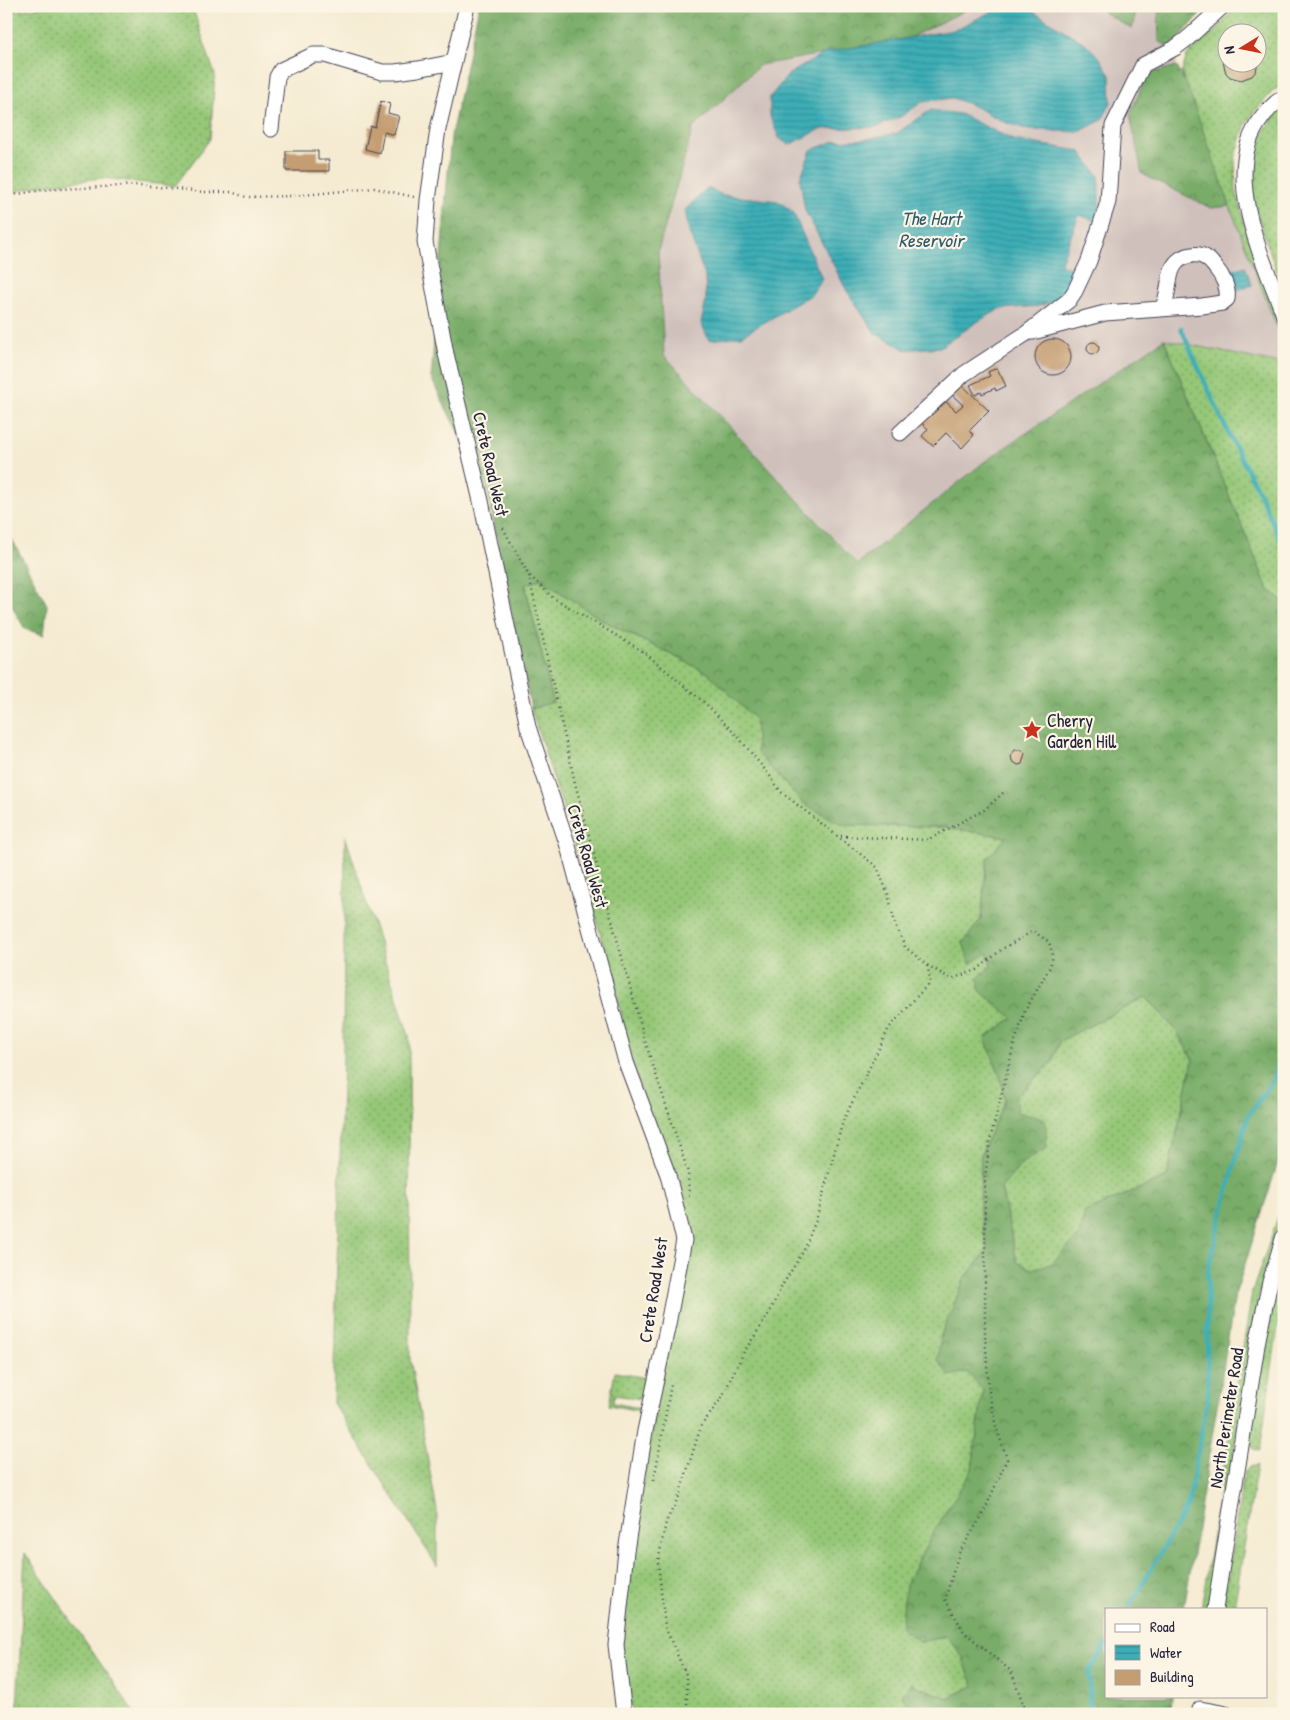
<svg xmlns="http://www.w3.org/2000/svg" width="1290" height="1720" font-family="'Patrick Hand',sans-serif">
	<style>
		.industrial { fill: #cfc0bb }
		.grass { fill: url(#grass-dots); stroke: #5c7459; fill-rule: evenodd }
		.forest { fill: url(#forest-crowns); stroke: #4d6752; fill-rule: evenodd }
		.water { fill: url(#water-rules); stroke: #2f6878 }
		.lines { fill: none; stroke-linecap: round; stroke-linejoin: round }
		.stream { stroke: #3caeb6; stroke-width: 4.5 }
		.building { fill: #c49d72 }
		.minor-casing { stroke: #424052; stroke-width: 17 }
		.path { stroke: #424052; stroke-width: 2.5; stroke-dasharray: 1 4; stroke-linecap: butt }
		.minor { stroke: #fff; stroke-width: 15 }
		.labels { text-anchor: middle; dominant-baseline: central; stroke-width: 4.5; stroke-linejoin: round; paint-order: stroke }
		.street-label { font-size: 18px; fill: #22223b; stroke: #fcf5e5 }
		.poi-label { font-size: 18px; fill: #22223b; stroke: #fcf5e5; text-anchor: start }
		.water-label { font-size: 19px; font-style: italic; fill: #2c5a6c; stroke: #fcf5e5 }
	</style>
	<defs>
		<pattern id="grass-dots" width="8" height="8" patternUnits="userSpaceOnUse" patternTransform="scale(1.25)"><rect width="8" height="8" fill="#95c777"/><path d="M2 2h.1M6 6h.1" fill="none" stroke="#79a163" stroke-width="1.8" stroke-linecap="round"/></pattern>
		<pattern id="forest-crowns" width="20" height="18" patternUnits="userSpaceOnUse" patternTransform="scale(1.25)"><rect width="20" height="18" fill="#78ac68"/><path d="M2 6a3 3 0 1 1 6 0M12 15a3 3 0 1 1 6 0" fill="none" stroke="#628c57"/></pattern>
		<pattern id="water-rules" width="6" height="5" patternUnits="userSpaceOnUse" patternTransform="scale(1.25)"><rect width="6" height="5" fill="#3caeb6"/><path d="M0 2.5h6" fill="none" stroke="#328d95"/></pattern>
	</defs>
	<rect width="100%" height="100%" fill="#fcf5e5"/>
	<filter id="ink" filterUnits="userSpaceOnUse"><feTurbulence type="fractalNoise" baseFrequency=".02" numOctaves="2"/><feDisplacementMap in="SourceGraphic" scale="10" xChannelSelector="R" yChannelSelector="G"/><feConvolveMatrix kernelMatrix="1 2 1 2 8 2 1 2 1" color-interpolation-filters="sRGB"/></filter>
	<filter id="wash" filterUnits="userSpaceOnUse"><feTurbulence type="fractalNoise" baseFrequency=".0096" numOctaves="4" result="noise"/><feDisplacementMap in="SourceGraphic" scale="20" xChannelSelector="R" yChannelSelector="G"/><feGaussianBlur stdDeviation="1.12" result="paint"/><feColorMatrix in="noise" values="0 0 0 0 0 0 0 0 0 0 0 0 0 0 0 0 0 1.4 0 .05"/><feComposite in="paint" operator="in"/></filter>
	<g filter="url(#wash)">
		<rect width="100%" height="100%" fill="#f5ebd2"/>
		<path class="industrial" d="M973,6H1175V48L1177,66L1284,344V365L1164,339L978,466L858,564L664,355L658,251L693,128L760,65Z"/>
		<path class="grass" d="M49,6H192L215,75L210,139L175,186L101,178L38,186L6,194V12Z
			M1234,6H1284V83L1272,92L1255,111L1245,126L1235,159L1236,190L1247,233L1284,334V345L1204,140L1185,85L1182,72L1187,55L1219,27L1230,14ZM1228,32H1258V62H1228Z
			M1284,108V293L1254,205L1250,178L1253,162L1259,139L1273,117Z
			M1164,339L1284,365V602L1268,589Z
			M540,578L602,620L708,673L755,719L758,753L803,803L843,825L943,827L1007,837L987,859L981,919L963,943L988,953L991,966L978,978L1013,1018L985,1038L1000,1075L1005,1100L981,1154L980,1213L988,1250L965,1278L941,1335L967,1372L983,1390L972,1470L933,1533L920,1642L947,1636L962,1656L974,1686L948,1698L911,1684L902,1696L916,1714H634L630,1704L622,1652L625,1584L664,1359L689,1251V1235L630,1058L621,1012L586,879L531,709L553,701L525,584Z
			M345,835L409,1036L410,1359L437,1511V1566L333,1403L343,1056Z
			M1146,997L1176,1030L1193,1060L1167,1177L1086,1212L1079,1236L1051,1264L1032,1269L1017,1262L1001,1188L1023,1162L1047,1148L1017,1113L1015,1098L1051,1063L1060,1041Z
			M1284,1200V1214L1258,1297L1209,1609H1201L1252,1292Z
			M1284,1260V1284L1260,1451C1253,1450 1250,1446 1250,1439L1266,1334Z
			M615,1372L646,1378L642,1399L614,1395L613,1403L640,1408V1411L609,1405Z
			M1257,1465L1234,1609H1222L1244,1473L1248,1468Z
			M25,1553L135,1714H17Z"/>
		<path class="forest" d="M479,6H974L907,39L760,65L693,128L658,251L664,355L857,564L984,462L1164,339L1268,589L1284,602V1144L1235,1295L1184,1609H1106V1696H1172L1171,1714H916L902,1696L911,1684L948,1698L974,1686L962,1656L947,1636L920,1642L901,1628L906,1584L933,1533L972,1470L983,1390L967,1372L949,1376L938,1360L941,1335L965,1278L988,1250L980,1213L981,1154L1005,1100L1000,1075L985,1038L1013,1018L980,991L978,978L991,966L988,953L970,964L963,943L981,919L987,859L1006,837L943,827L843,825L803,803L757,753L755,719L708,673L602,620L540,579L525,585L553,702L531,709L488,493L431,378L451,136ZM1146,997L1176,1030L1193,1060L1167,1177L1085,1212L1079,1236L1051,1264L1032,1269L1017,1262L1001,1188L1023,1162L1047,1148L1045,1119L1018,1113L1015,1098L1052,1062L1060,1041Z
			M1100,6H1137L1132,29L1105,13Z
			M1158,6H1208L1171,47L1159,42Z
			M1177,66L1184,81L1182,72L1230,206L1211,208L1142,174L1130,115L1147,74Z
			M6,528L47,605L44,635L25,629L6,596Z"/>
		<path class="water" d="M1008,6H1024L1086,44L1100,58L1110,75L1111,103L1102,120L1079,132L1029,130L1004,122L972,105L952,98L922,102L902,116L876,127L821,129L789,145L779,138L770,116V97L789,74L827,52L954,30L995,10Z
			M931,110L960,114L1013,140L1080,151L1099,176V222L1079,215L1060,265L1078,270L1063,298L1039,306L1000,309L977,322L940,347L906,350L875,333L847,291L805,210L800,179L811,150L835,141L867,139L897,133Z
			M707,188L723,195L778,201L793,212L822,279L811,295L741,336L709,340L701,323L706,301L705,276L689,232L685,210Z
			M1245,266L1252,285L1237,290L1230,271Z"/>
		<g class="lines">
			<path class="stream" d="M1181,328L1203,378L1232,441L1258,490L1284,548
				M1128,1609L1188,1505L1208,1398L1207,1335L1208,1268L1229,1185L1248,1116L1272,1082L1284,1048
				M1090,1714L1089,1673L1106,1644"/>
		</g>
		<g id="blocks">
			<path class="building" d="M1228,50V62H1258L1256,71L1252,76L1241,80L1230,77L1226,73L1223,62L1224,56Z
				M381,101L390,104L388,113L399,116L394,135L384,132L380,153L365,149L370,126L375,127Z
				M286,151H318V160H329V171H286Z
				M1035 357a18 18 0 1 1 36 0a18 18 0 1 1-36 0Z
				M1087 348a6 6 0 1 1 12 0a6 6 0 1 1-12 0Z
				M997,368L1006,386L996,391L995,388L982,394L981,392L975,395L970,385L990,376L988,372Z
				M961,384L989,411L969,431L974,435L962,448L946,433L933,446L922,436L928,429L921,422L943,399L956,411L963,405L951,394Z
				M1015,750H1022L1025,753L1022,764L1018,765L1012,761L1011,755Z"/>
		</g>
	</g>
	<g filter="url(#ink)">
		<use href="#blocks" fill-opacity="0" stroke="#424052" stroke-width="1"/>
		<g class="lines">
			<defs>
				<path id="minor" d="M467,6L438,129L428,200L425,242L446,354L481,501L528,727L568,846L626,1062L668,1175L684,1240L668,1324L645,1431L626,1551L616,1645L624,1714
					M1284,97C1272,104 1264,114 1257,125C1223,179 1264,261 1284,315
					M271,129L277,77L281,70L313,55H325L382,72H395L418,69L454,62
					M1033,332L1105,313L1202,306L1222,303L1227,299C1229,288 1222,275 1215,267C1210,260 1202,253 1192,255C1162,259 1173,292 1162,308
					M900,433L964,374L1027,333L1069,300L1075,291L1089,261L1108,202L1113,126L1143,65L1175,48L1188,38L1223,6
					M1215,1609L1258,1339L1270,1282L1284,1236
					M1200,1709L1227,1714"/>
			</defs>
			<use href="#minor" class="minor-casing"/>
			<path class="path" d="M6,196L42,190L140,185L204,192H231L246,197L293,196L374,188L414,197
				M503,528L528,574L552,597L644,652L707,705L739,738L770,776L781,792L877,867L888,894L895,923L905,947L927,965L951,979L977,970L1002,949L1033,931L1049,942L1053,956L1050,967L1025,1011L1013,1048L990,1140L985,1178V1335L989,1391L995,1423L1007,1459L983,1514L959,1553L945,1599L964,1632L1011,1671L1027,1714
				M529,576L575,783L606,900L646,1044L688,1172L689,1196
				M841,836L927,840L984,810L1003,793
				M654,1480L671,1385
				M687,1714V1677L665,1627L658,1562L666,1522L679,1496L701,1426L721,1399L744,1352L768,1315L782,1286L804,1250L816,1220L843,1121L889,1028L928,984L930,978L927,965"/>
			<use href="#minor" class="minor"/>
		</g>
	</g>
	<defs>
		<symbol id="sight-bare" viewBox="-9 -9 18 18"><path d="M0-6L1.8-2.2L6-1.7L2.9 1.2L3.7 5.4L0 3.3L-3.7 5.4L-2.9 1.2L-6-1.7L-1.8-2.2Z" fill="#c8321e" stroke="#fcf5e5" stroke-width="2.5" paint-order="stroke"/></symbol>
	</defs>
	<g fill-rule="evenodd">
		<use href="#sight-bare" x="1018" y="716" width="28" height="28"/>
	</g>
	<g class="labels">
		<g class="street-label">
			<text transform="translate(491 464) rotate(77)">Crete Road West</text>
			<text transform="translate(588 856) rotate(74)">Crete Road West</text>
			<text transform="translate(653 1290) rotate(-81)">Crete Road West</text>
			<text transform="translate(1226 1418) rotate(-81)">North Perimeter Road</text>
		</g>
		<g class="poi-label">
			<text x="1047" y="720">Cherry<tspan x="1047" dy="21">Garden Hill</tspan></text>
		</g>
		<g class="water-label">
			<text x="931" y="218">The Hart<tspan x="931" dy="22">Reservoir</tspan></text>
		</g>
	</g>
	<rect width="1290" height="1720" fill="none" stroke="#fcf5e5" stroke-width="25"/>
	<rect x="1105" y="1608" width="162" height="90" fill="#fcf5e5" stroke="#a5a1a1"/>
	<rect x="1115" y="1624" width="25" height="8" fill="#ffffff" stroke="#a5a1a1"/>
	<text x="1150" y="1632" font-size="15" fill="#22223b">Road</text>
	<rect x="1115" y="1645" width="25" height="15" fill="url(#water-rules)" stroke="#a5a1a1"/>
	<text x="1150" y="1658" font-size="15" fill="#22223b">Water</text>
	<rect x="1115" y="1670" width="25" height="15" fill="#c49d72" stroke="#a5a1a1"/>
	<text x="1150" y="1682" font-size="15" fill="#22223b">Building</text>
	<g transform="translate(1242 48) rotate(260)"><circle r="24" fill="#fcf5e5" stroke="#a5a1a1"/>
	<path d="M0-4L9 19L0 12L-9 19Z" fill="#c8321e"/>
	<text y="-8" font-size="14" font-weight="bold" text-anchor="middle" fill="#22223b">N</text>
	</g>
</svg>
